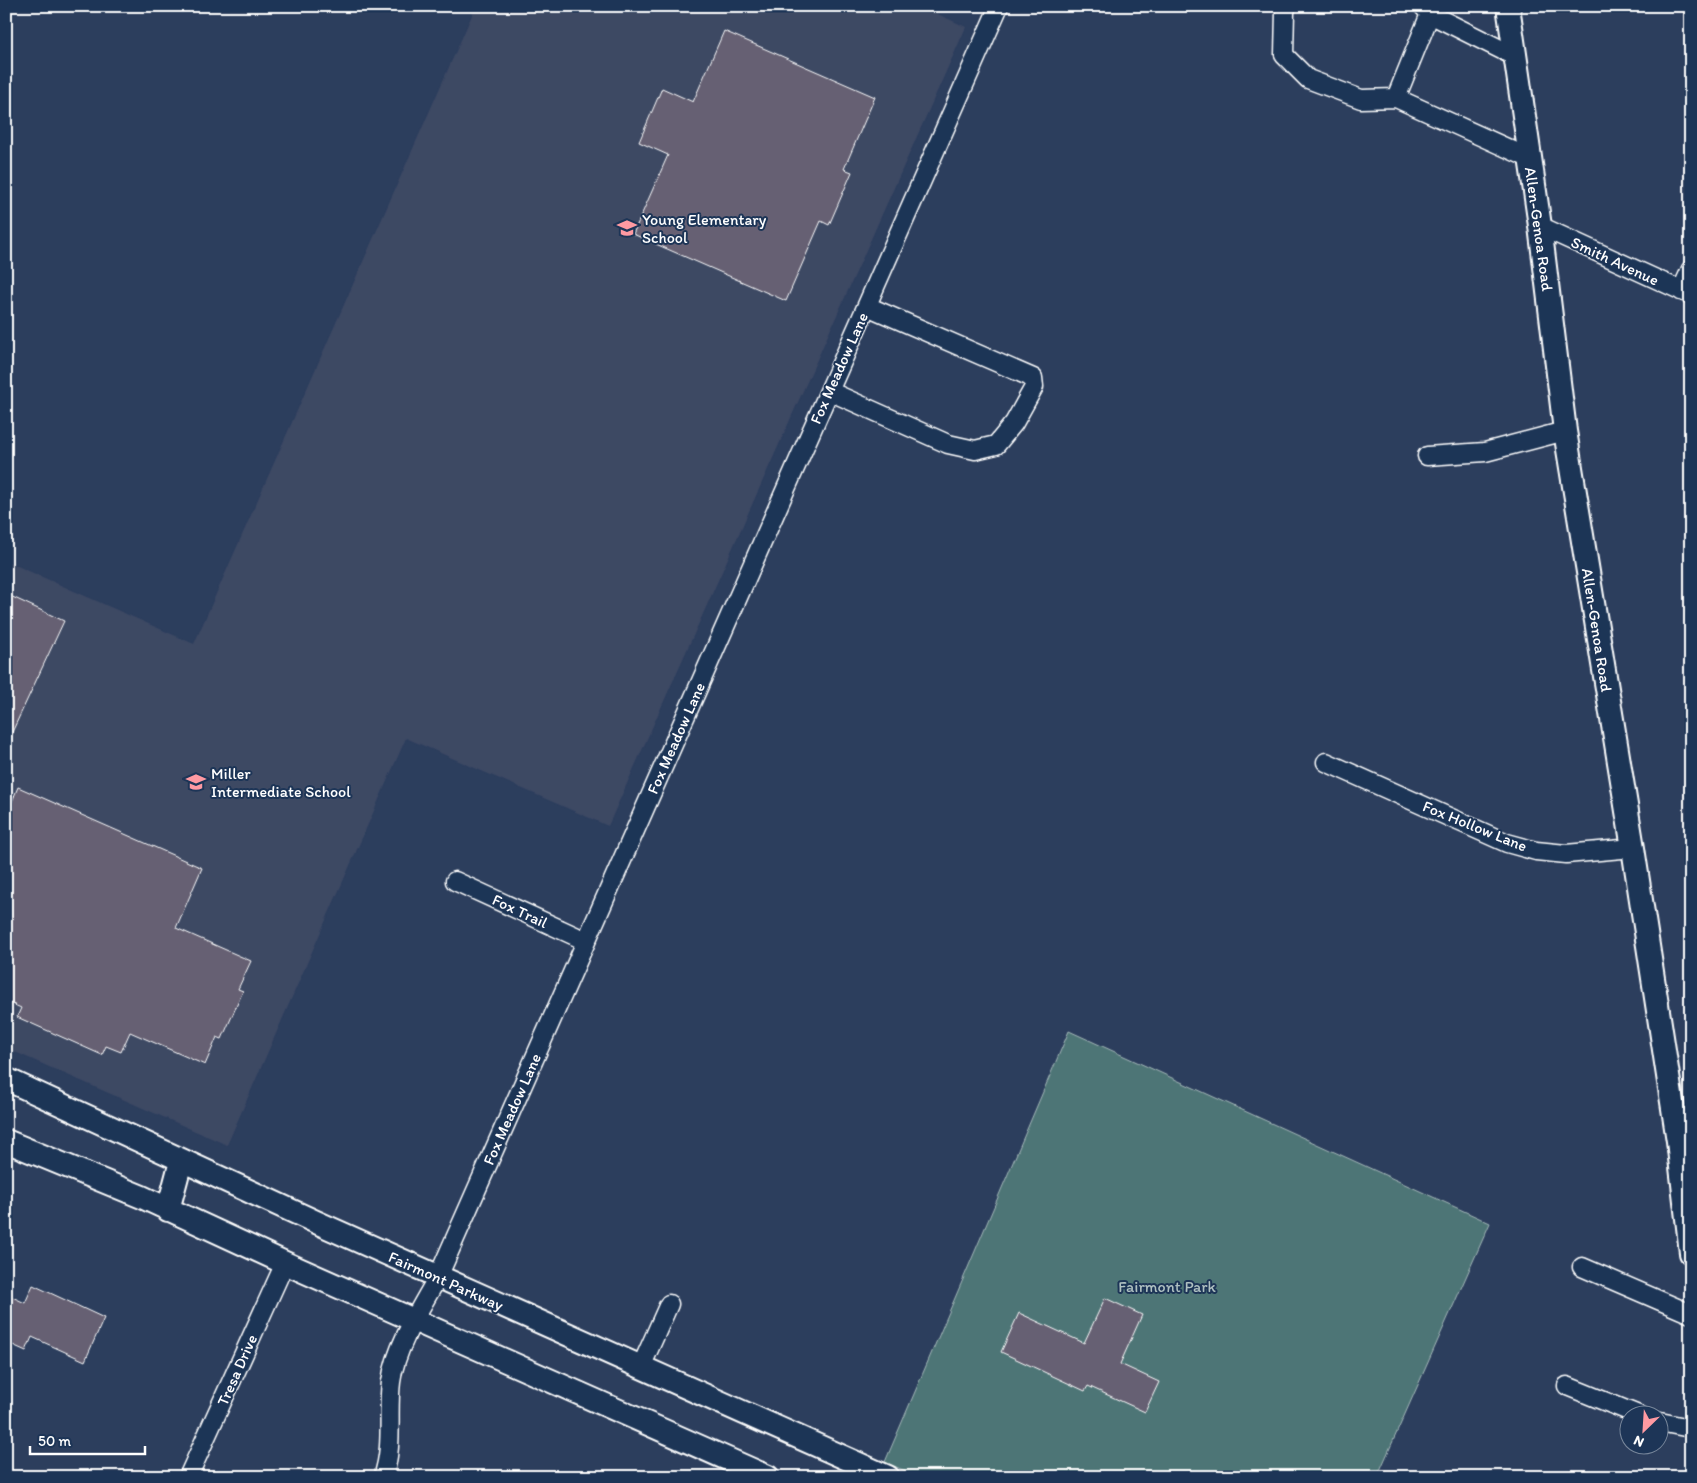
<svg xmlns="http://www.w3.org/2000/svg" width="1697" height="1483" font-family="Itim,sans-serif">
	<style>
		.built { fill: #3d4864 }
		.green { fill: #4e7476; stroke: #a6baba }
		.building { fill: #666173; stroke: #fff }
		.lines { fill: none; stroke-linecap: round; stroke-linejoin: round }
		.minor-casing { stroke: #fff; stroke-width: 21 }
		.major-casing { stroke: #fff; stroke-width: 26 }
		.minor { stroke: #1d3557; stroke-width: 18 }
		.major { stroke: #1d3557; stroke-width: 22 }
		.labels { text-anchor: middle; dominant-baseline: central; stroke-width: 4; stroke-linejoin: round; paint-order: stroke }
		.poi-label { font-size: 16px; fill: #fff; stroke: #1d3557; text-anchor: start }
		.street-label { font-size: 16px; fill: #fff; stroke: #1d3557 }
		.park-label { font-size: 16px; fill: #afc0c1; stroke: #1d3557 }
	</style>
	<rect width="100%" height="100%" fill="#2c3e5d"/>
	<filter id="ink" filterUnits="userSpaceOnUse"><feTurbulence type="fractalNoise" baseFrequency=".02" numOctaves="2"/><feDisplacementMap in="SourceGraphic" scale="10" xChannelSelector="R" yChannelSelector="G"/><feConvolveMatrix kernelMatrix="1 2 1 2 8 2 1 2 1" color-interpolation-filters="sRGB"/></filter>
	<g filter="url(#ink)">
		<path class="built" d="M476,6H920L966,27L608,826L406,738L227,1145L6,1048V561L194,644Z"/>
		<path class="green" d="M1069,1031L1490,1223L1377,1477H919L885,1462Z"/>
		<path class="building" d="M724,31L875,97L844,169L852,172L829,225L821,221L786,301L633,234L668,155L639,142L662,88L693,102Z
			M6,594L64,621L6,745Z
			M18,787L202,868L176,928L251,961L238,989L243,991L222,1039L217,1037L205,1065L130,1032L121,1052L106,1046L102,1055L17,1017L21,1008L6,1001V802L11,804Z
			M33,1285L104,1318L85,1361L32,1337L26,1351L6,1342V1294L25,1303Z
			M1105,1298L1142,1315L1120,1364L1159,1382L1145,1412L1088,1386L1085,1391L1001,1352L1019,1313L1084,1343Z"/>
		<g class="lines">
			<defs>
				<path id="minor" d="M1287,6L1285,11L1284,55L1308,79L1361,99L1396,98L1529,158
					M1423,6L1430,14L1516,57
					M1396,98L1430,14
					M1540,226L1691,295
					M1681,291L1691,269
					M829,391L948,444L975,450L996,445L1014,423L1034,387L1033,378L867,306
					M1427,456L1485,452L1565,431
					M1326,762L1507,843L1536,851L1566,854L1633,848
					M455,881L586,941
					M1582,1267L1691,1314
					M641,1367L669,1304
					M1567,1386L1641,1416
					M1660,1422L1685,1427L1691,1426
					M188,1477L285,1263
					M383,1477C394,1446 387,1413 391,1382C395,1348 421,1307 438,1277L999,6"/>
				<path id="major" d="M1508,6L1540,226L1565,431L1633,848L1678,1141L1691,1253
					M6,1079L316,1222L888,1477
					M6,1141L142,1197L285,1263L768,1477
					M168,1210L181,1161"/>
			</defs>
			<use href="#minor" class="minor-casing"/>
			<use href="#major" class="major-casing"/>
			<use href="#minor" class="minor"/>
			<use href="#major" class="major"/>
		</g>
	</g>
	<defs>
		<symbol id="school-bare" viewBox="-9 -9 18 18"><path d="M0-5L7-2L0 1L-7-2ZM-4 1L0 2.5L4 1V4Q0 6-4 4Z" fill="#ff9aa2" stroke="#1d3557" stroke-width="2.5" paint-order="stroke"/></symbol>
	</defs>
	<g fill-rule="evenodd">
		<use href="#school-bare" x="613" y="214" width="28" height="28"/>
		<use href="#school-bare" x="182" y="768" width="28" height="28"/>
	</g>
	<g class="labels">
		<g class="poi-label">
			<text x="642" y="219">Young Elementary<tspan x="642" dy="18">School</tspan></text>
			<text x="211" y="773">Miller<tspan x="211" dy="18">Intermediate School</tspan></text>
		</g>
		<g class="street-label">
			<text transform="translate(1539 229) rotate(82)">Allen-Genoa Road</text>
			<text transform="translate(1615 261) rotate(25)">Smith Avenue</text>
			<text transform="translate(839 368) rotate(-66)">Fox Meadow Lane</text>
			<text transform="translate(1597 630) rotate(81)">Allen-Genoa Road</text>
			<text transform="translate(676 738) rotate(-66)">Fox Meadow Lane</text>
			<text transform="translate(1475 826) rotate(22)">Fox Hollow Lane</text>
			<text transform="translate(520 911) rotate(25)">Fox Trail</text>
			<text transform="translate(512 1109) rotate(-66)">Fox Meadow Lane</text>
			<text transform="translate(446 1281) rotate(24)">Fairmont Parkway</text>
			<text transform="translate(237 1370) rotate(-66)">Tresa Drive</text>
		</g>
		<g class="park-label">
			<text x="1167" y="1286">Fairmont Park</text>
		</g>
	</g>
	<rect width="1697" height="1483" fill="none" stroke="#1d3557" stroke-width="25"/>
	<rect x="12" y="12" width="1672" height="1458" fill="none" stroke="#fff" stroke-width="2" filter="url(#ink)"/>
	<g transform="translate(1644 1430) rotate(205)"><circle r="24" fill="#1d3557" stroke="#77869a"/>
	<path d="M0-4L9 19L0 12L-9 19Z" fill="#ff9aa2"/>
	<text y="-8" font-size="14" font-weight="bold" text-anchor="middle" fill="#ffffff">N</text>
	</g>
	<path d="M30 1446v8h115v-8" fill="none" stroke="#ffffff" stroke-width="2.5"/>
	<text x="38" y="1446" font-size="15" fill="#ffffff" stroke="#1d3557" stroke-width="4" paint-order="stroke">50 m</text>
</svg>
